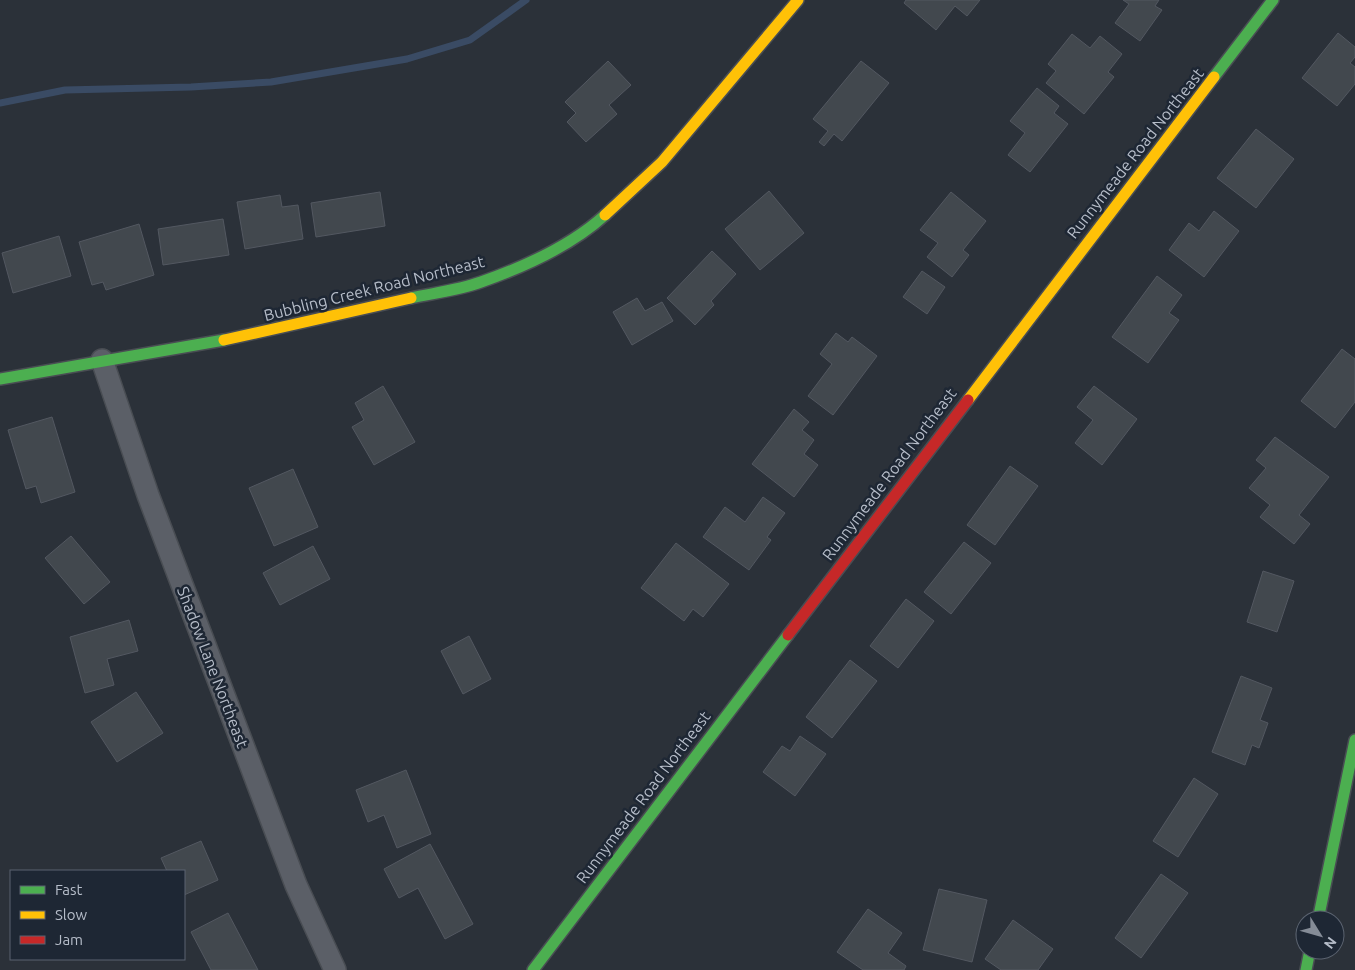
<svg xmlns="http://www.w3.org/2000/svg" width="1355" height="970" font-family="Ubuntu,sans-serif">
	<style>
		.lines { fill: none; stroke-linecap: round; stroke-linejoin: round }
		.stream { stroke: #3a4b64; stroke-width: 7 }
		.building { fill: #42484e; stroke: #535861 }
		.street-casing { stroke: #494d53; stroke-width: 24 }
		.fast-casing { stroke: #494d53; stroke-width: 14 }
		.slow-casing { stroke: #494d53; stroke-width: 14 }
		.jam-casing { stroke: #494d53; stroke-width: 14 }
		.street { stroke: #5b5f67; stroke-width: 21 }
		.fast { stroke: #4caf50; stroke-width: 11 }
		.slow { stroke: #ffc107; stroke-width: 11 }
		.jam { stroke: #c62828; stroke-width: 11 }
		.labels { text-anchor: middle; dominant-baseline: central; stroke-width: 5; stroke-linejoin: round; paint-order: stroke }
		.street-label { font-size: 16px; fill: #b6bdc9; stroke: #1e2734 }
	</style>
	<rect width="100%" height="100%" fill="#2b3139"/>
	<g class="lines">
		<path class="stream" d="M0,103L65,90L191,87L271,82L407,59L470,40L526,0"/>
	</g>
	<path class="building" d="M906,0H980L967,16L955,6L936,30L904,3Z
		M1123,0H1159L1155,6L1162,10L1140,41L1115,23L1129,4Z
		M1338,33L1355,47V57L1350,63L1355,67V84L1337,106L1302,78Z
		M1072,34L1090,48L1100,36L1122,54L1108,72L1114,77L1084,114L1046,83L1056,71L1048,64Z
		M608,61L631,85L609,105L617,114L586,142L567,122L576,113L565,102Z
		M861,61L889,83L842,141L834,134L824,146L819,142L828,131L813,119Z
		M1037,88L1059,106L1054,113L1068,124L1030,172L1008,155L1025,133L1010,121Z
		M1256,129L1294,159L1256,208L1217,178Z
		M769,191L804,233L760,270L725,229Z
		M380,192L385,226L316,237L311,203Z
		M951,192L986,221L963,250L969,255L952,277L927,257L938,243L920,230Z
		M280,195L282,207L298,205L303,239L245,249L237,202Z
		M1214,211L1239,231L1204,277L1169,250L1189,223L1199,231Z
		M223,219L229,255L163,265L158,229Z
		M139,224L154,275L106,290L103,282L92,285L79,242Z
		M59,236L71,276L13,293L2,253Z
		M712,251L736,274L711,301L714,305L695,325L667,298Z
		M922,271L945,287L927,314L903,297Z
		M1157,276L1182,295L1169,313L1179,320L1148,363L1112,337Z
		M637,298L645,311L662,302L673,321L632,345L613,312Z
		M836,333L848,342L852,337L877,356L833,415L808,396L832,364L820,354Z
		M1342,349L1355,359V402L1335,428L1301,401Z
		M383,386L415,442L374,465L352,427L364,420L355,403Z
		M1094,386L1137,419L1102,465L1075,443L1093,420L1077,407Z
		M794,409L809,422L802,430L814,440L804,454L818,465L794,497L752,464Z
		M52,417L75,492L41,503L36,486L26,489L8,430Z
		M1275,437L1329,477L1299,515L1310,524L1294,544L1260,517L1270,505L1249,488L1266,468L1256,460Z
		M1010,466L1038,486L995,545L967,525Z
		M293,469L318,527L274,546L249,488Z
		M763,497L785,513L767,537L771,540L749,570L703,537L725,507L745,522Z
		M71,536L110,582L84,604L45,558Z
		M964,542L991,563L951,614L924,592Z
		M676,543L729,584L703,617L693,609L684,621L641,588Z
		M313,546L330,579L280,605L263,573Z
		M1263,571L1294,581L1277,632L1247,622Z
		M906,599L934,621L898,668L870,646Z
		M129,620L138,651L107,659L114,685L85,693L70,637Z
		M469,636L491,679L463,694L441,651Z
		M850,660L877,681L832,738L806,717Z
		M1241,676L1272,688L1260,720L1268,723L1259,748L1252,745L1245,765L1212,752Z
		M136,692L163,733L117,762L91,722Z
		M800,736L826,754L795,796L763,772L782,746L790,751Z
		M406,770L431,834L397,848L384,815L368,822L356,790Z
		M1194,778L1218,794L1178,857L1153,841Z
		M201,841L218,880L184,895V871H167L161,858Z
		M430,844L473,924L445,939L418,888L399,898L384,869Z
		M1161,874L1188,893L1141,958L1115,938Z
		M939,889L987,900L972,962L923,950Z
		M868,909L902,933L888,953L906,966L904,970H863L837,952Z
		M228,913L258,970H211L191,932Z
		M1013,920L1053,949L1038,970H1001L985,959Z"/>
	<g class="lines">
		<defs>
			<path id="street" d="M102,360L148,495L296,885L335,970"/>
			<path id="fast" d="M1214,77L1273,0
				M411,298C434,293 459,290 481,282C524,267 572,245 605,215
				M0,379L224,340
				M1318,920L1355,740
				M533,970L788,635
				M1306,970L1310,950"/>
			<path id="slow" d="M605,215L662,162L798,0
				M224,340L411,298
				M968,400L1214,77"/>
			<path id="jam" d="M788,635L968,400"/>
		</defs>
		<use href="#street" class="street-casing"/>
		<use href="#fast" class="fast-casing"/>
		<use href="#slow" class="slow-casing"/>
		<use href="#jam" class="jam-casing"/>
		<use href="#street" class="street"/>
		<use href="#fast" class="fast"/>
		<use href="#slow" class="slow"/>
		<use href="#jam" class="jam"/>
	</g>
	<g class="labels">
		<g class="street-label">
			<text transform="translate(1135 153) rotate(-52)">Runnymeade Road Northeast</text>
			<text transform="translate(374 288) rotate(-14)">Bubbling Creek Road Northeast</text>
			<text transform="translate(889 474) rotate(-53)">Runnymeade Road Northeast</text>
			<text transform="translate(213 667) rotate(69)">Shadow Lane Northeast</text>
			<text transform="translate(643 797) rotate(-53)">Runnymeade Road Northeast</text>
		</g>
	</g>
	<rect x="10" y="870" width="175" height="90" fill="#1e2734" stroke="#5b6370"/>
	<rect x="20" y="886" width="25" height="8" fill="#4caf50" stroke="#5b6370"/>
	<text x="55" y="895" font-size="15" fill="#b6bdc9">Fast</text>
	<rect x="20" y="911" width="25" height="8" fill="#ffc107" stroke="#5b6370"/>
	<text x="55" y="920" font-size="15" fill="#b6bdc9">Slow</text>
	<rect x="20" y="936" width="25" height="8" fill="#c62828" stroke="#5b6370"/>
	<text x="55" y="945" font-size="15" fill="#b6bdc9">Jam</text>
	<g transform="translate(1320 935) rotate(127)"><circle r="24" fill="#1e2734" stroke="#5b6370"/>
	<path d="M0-4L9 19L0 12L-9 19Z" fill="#858c97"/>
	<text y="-8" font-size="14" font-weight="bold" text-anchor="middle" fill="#b6bdc9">N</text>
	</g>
</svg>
